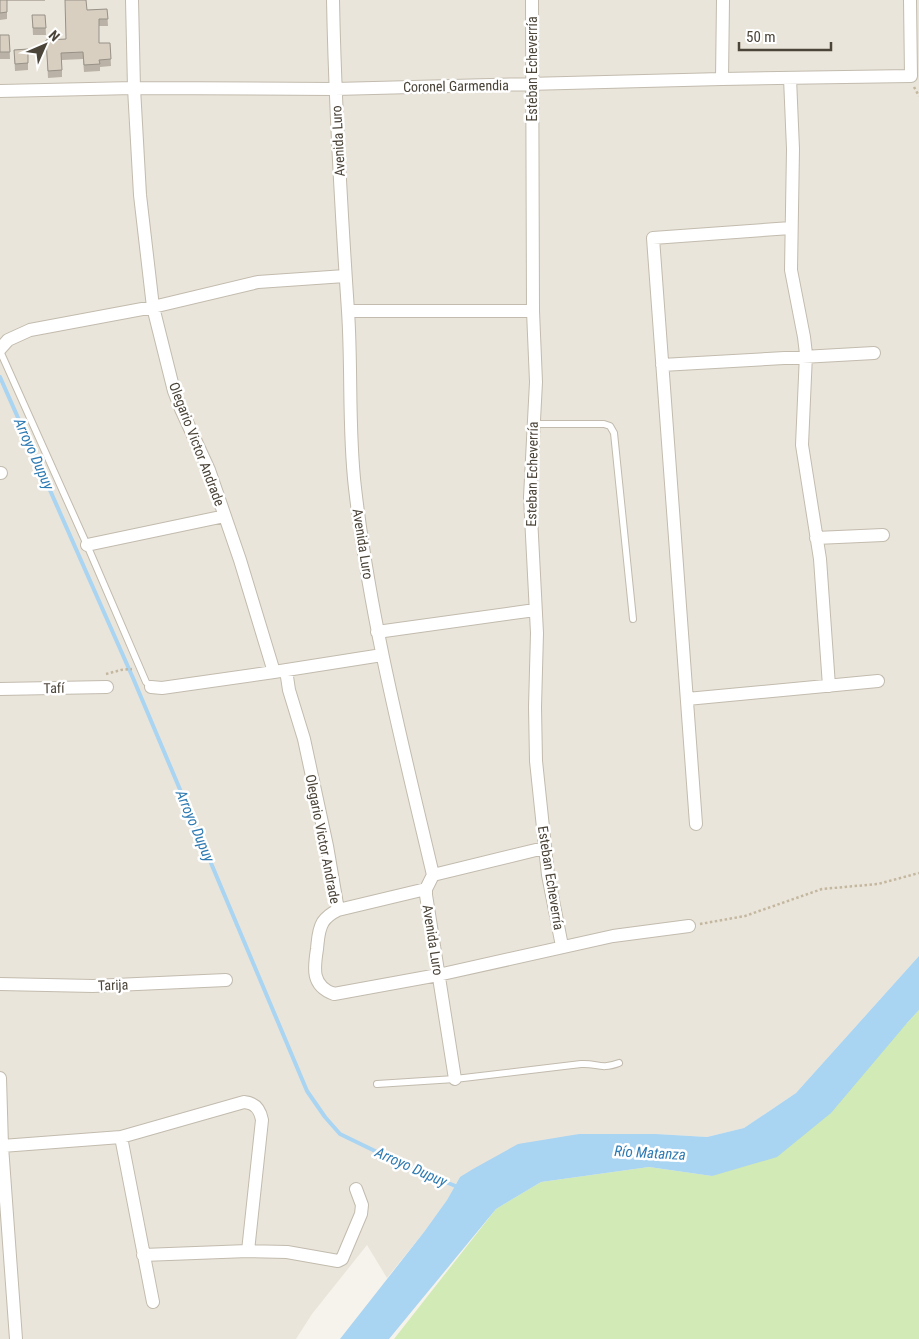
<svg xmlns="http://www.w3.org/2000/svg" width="919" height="1339" font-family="'Roboto Condensed',sans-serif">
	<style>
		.residential { fill: #eae5da }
		.green { fill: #d2eab5 }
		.water { fill: #a9d4f2 }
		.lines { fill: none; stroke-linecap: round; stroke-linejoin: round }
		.stream { stroke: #a9d4f2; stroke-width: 4 }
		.lane-casing { stroke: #c2bbae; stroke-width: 8 }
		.street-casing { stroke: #c2bbae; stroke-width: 14 }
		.path { stroke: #c4b79f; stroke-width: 2.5; stroke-dasharray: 2.5 2.5; stroke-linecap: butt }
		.lane { stroke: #fff; stroke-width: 6 }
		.street { stroke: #fff; stroke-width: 12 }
		.wall { fill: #bab2a6 }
		.building { fill: #d8cfc1; stroke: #979187 }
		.labels { text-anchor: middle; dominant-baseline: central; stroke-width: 5; stroke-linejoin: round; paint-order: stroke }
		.street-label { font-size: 14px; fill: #4b4439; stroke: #fff }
		.water-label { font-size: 15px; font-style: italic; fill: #2e7ab2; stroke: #fff }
	</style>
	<rect width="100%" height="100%" fill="#f6f3ec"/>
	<path class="residential" d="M0,0H919V956L796,1093L744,1128L707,1137L656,1134H579L460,1177L447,1200L424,1232L387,1278L367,1245L312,1314L296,1339H0Z"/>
	<path class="green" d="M919,1010V1339H394L496,1209L541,1182L649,1167L712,1176L907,1023Z"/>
	<path class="water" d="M919,956V1010L907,1023L831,1113L777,1157L712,1176L649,1167L541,1182L496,1209L389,1339H340L424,1232L447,1200L460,1177L473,1169L518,1144L579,1134H656L707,1137L744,1128L796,1093Z"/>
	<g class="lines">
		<path class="stream" d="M0,377L133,678L307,1091L325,1117L340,1134L408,1167L458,1187"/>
		<defs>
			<path id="lane" d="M0,351L87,545L146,682L151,687
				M533,424H604L610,426L614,433L633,619
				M377,1084L455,1079L581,1064C598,1063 600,1070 619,1063"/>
			<path id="street" d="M132,0L134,88L140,195L153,307L174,391L181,409L209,470L218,496L240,560L274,672
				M333,0C335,104 341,207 348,311C352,370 348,429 355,488C370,619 403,747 433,875L426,889V895L455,1079
				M532,0L533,311L536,382L530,497L537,633L535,707L536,761L548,875L562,946
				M790,78L793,149L791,270L804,337L806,354L802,445L820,559L829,686
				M722,79L723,0
				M0,91L134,88L335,89L722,79L911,76L910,0
				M348,311H533
				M0,349L8,340L30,330L153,307L258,282L345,276
				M662,365L874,353
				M0,473H1
				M816,538L883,535
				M87,545L225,516
				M377,632L535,610
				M286,670L289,690L304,739L327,846L338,910C332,913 327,916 323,922C318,930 318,940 317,949C314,968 311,986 334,994L438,975L613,936L689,926
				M151,687L162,688L274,672L382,655
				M0,689L107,687
				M687,699L878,681
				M696,824L653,238L791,228
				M433,875L544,848
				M338,910L426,889
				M0,984L93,986L226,980
				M0,1078L2,1146L16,1339
				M121,1137L153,1302
				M2,1146L121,1137L244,1102C255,1103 260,1109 262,1120L248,1251
				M143,1255L248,1251L287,1252L338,1261L342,1259L361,1214L362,1205L356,1189"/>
		</defs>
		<use href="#lane" class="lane-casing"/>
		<use href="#street" class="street-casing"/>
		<path class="path" d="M914,87L919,96
			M106,674L121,670L132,669
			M700,924L745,916L822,889L878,884L919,873"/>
		<use href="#lane" class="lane"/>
		<use href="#street" class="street"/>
	</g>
	<path class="wall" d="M0,0H45V1H7V19L0,20Z
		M107,9L108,26H99V43H110L111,66L100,67V71L84,72L83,59L62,60V77L48,78L46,40L66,39L87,10Z
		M32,15H45L46,35H33Z
		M0,35H9L10,59H0Z
		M28,49V70L15,71L14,50Z"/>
	<path class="building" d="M0,0H7V12L0,13Z
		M65,0H86L87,10L107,9L108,19H99V43H110L111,59L99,60L100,64L84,65L83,52L61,53L62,70L48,71L46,40L66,39Z
		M32,15H45L46,28H33Z
		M0,35H9L10,52H0Z
		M28,49V63L15,64L14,50Z"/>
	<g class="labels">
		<g class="street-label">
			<text transform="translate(532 69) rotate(-90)">Esteban Echeverría</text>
			<text transform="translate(456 86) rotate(-1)">Coronel Garmendia</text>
			<text transform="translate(338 141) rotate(-93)">Avenida Luro</text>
			<text transform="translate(197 444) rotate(69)">Olegario Victor Andrade</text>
			<text transform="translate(532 474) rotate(-89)">Esteban Echeverría</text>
			<text transform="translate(363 544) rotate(81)">Avenida Luro</text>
			<text transform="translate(54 688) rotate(-1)">Tafí</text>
			<text transform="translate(323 839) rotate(79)">Olegario Victor Andrade</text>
			<text transform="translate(551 878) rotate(81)">Esteban Echeverría</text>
			<text transform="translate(433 940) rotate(81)">Avenida Luro</text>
			<text transform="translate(113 985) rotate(-2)">Tarija</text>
		</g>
		<g class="water-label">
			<text transform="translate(34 454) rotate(66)">Arroyo Dupuy</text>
			<text transform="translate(195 826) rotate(67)">Arroyo Dupuy</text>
			<text transform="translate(650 1153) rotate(3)">Río Matanza</text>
			<text transform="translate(411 1167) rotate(24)">Arroyo Dupuy</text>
		</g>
	</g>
	<g transform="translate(45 45) rotate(45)" stroke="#ffffff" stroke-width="4" paint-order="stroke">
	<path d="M0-4L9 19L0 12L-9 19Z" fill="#4b4439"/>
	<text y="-8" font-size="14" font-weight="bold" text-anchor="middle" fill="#4b4439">N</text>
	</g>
	<path d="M739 42v8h92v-8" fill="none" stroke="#4b4439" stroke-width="2.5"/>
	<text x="746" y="42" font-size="15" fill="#4b4439" stroke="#ffffff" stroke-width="4" paint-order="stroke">50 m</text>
</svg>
